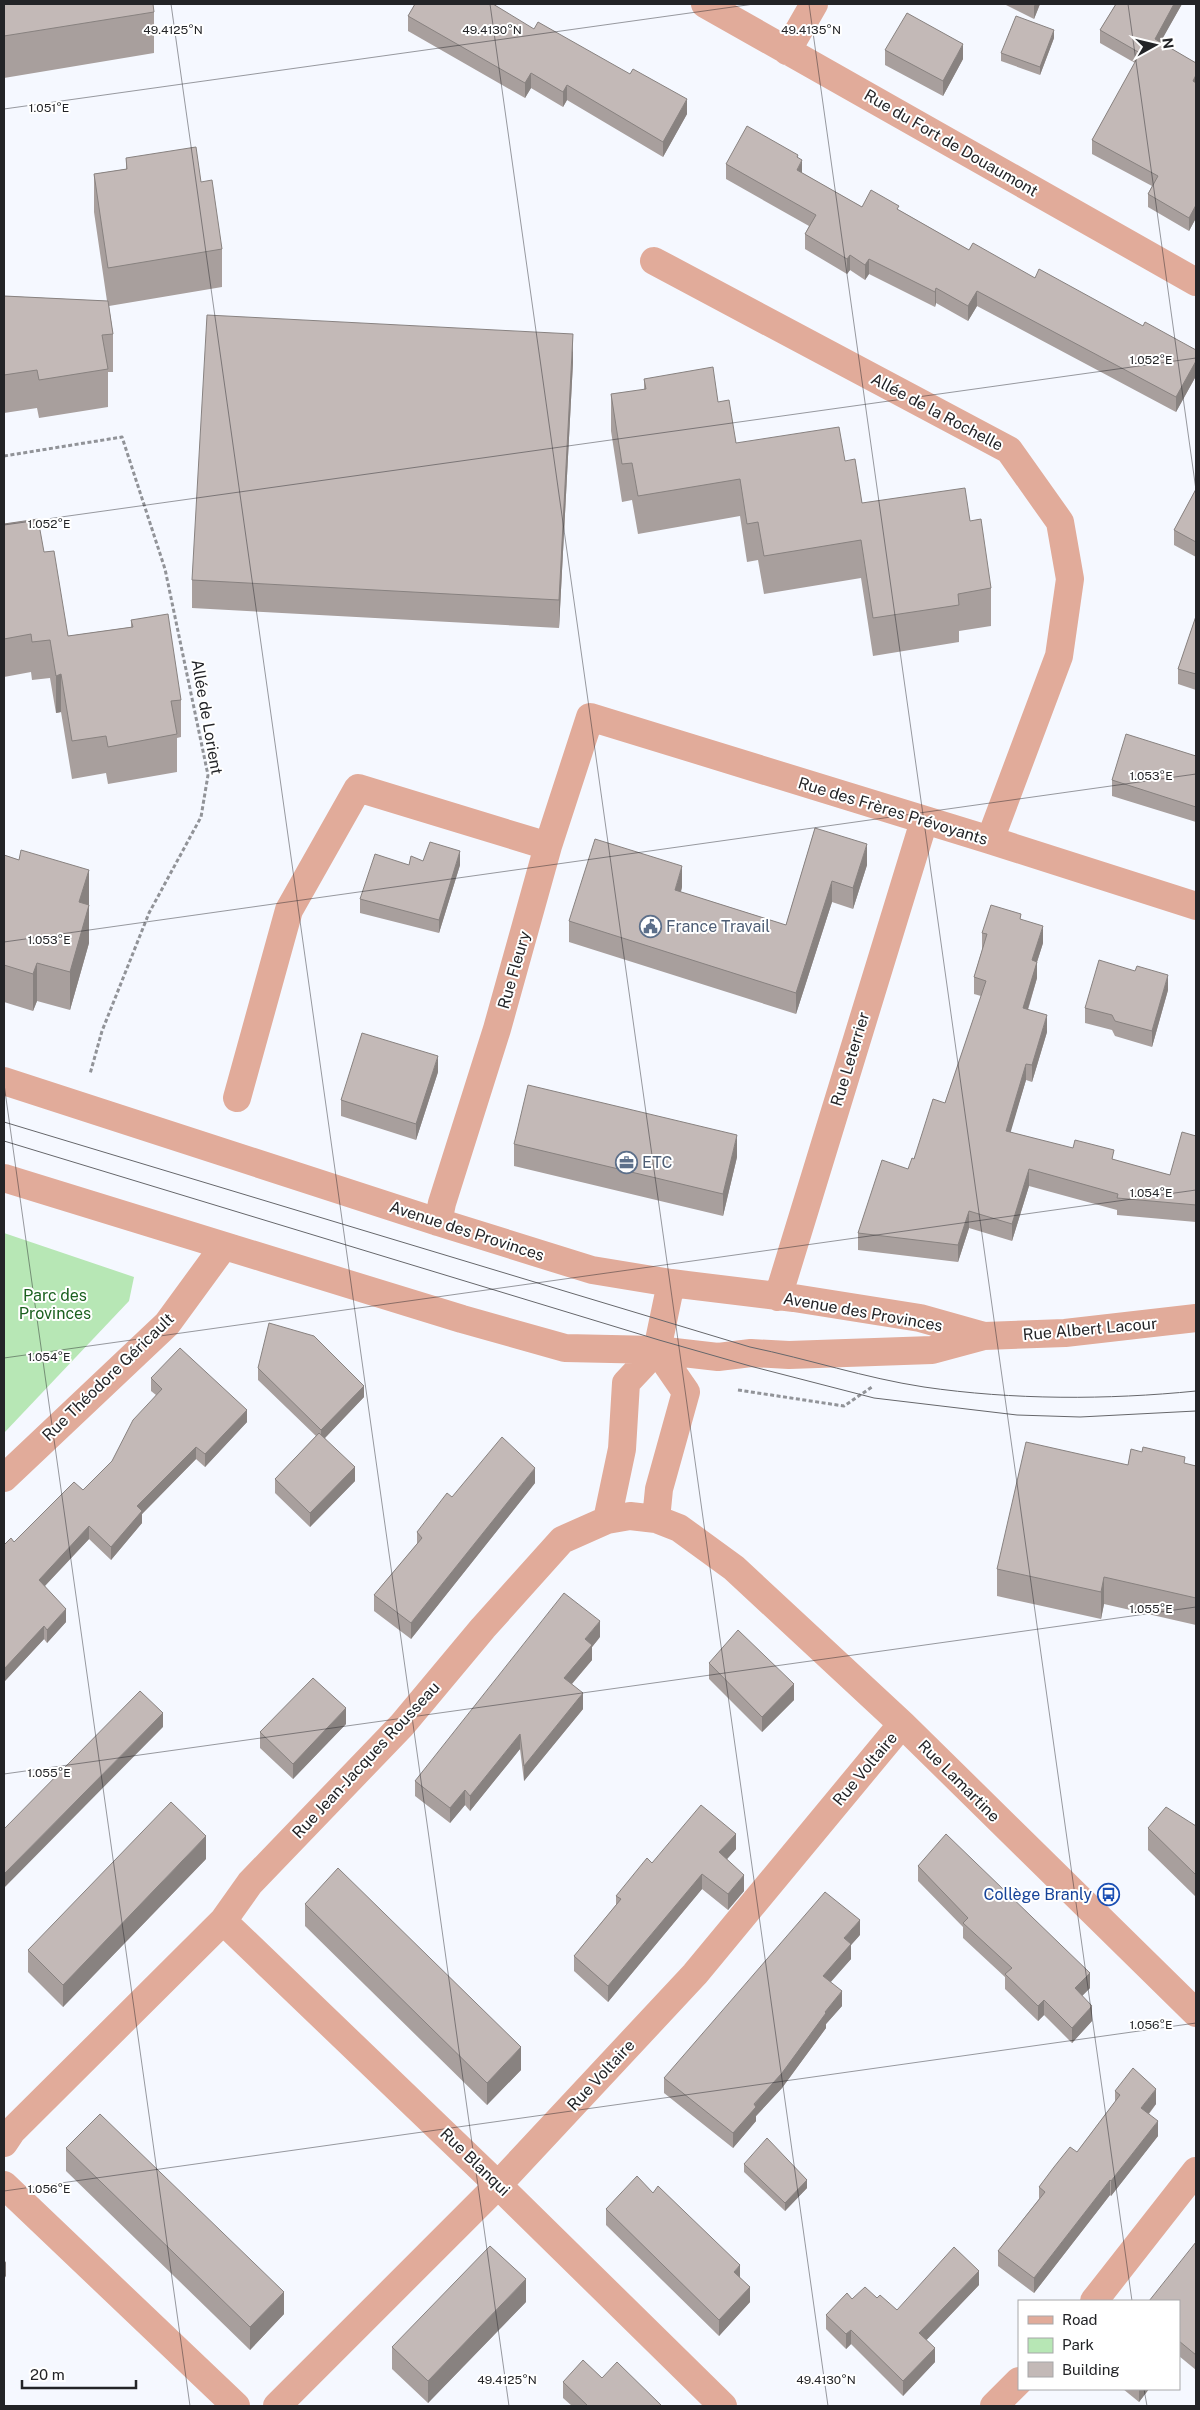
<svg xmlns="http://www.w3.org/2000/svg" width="1200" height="2410" font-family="'Public Sans',sans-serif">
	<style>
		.green { fill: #b7e7b5 }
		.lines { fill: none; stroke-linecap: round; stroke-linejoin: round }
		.path { stroke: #919398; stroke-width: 3; stroke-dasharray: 4 2.5; stroke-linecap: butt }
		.minor { stroke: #e1ab9a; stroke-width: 28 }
		.tram { stroke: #66676b; stroke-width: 1 }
		.wall { fill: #a89f9d }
		.shaded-wall { fill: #888280 }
		.building { fill: #c3b9b7; stroke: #888280 }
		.ticks { fill: none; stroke: #232427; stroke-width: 1; stroke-opacity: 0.45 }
		.labels { text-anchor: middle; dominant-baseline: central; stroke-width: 4; stroke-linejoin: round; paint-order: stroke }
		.street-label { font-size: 16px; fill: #232427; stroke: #fff }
		.service-label { font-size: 16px; fill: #4e5e75; stroke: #fff; text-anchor: start }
		.park-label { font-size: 16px; fill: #1b601f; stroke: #fff }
		.transit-label { font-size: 16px; fill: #164399; stroke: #fff; text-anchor: end }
		.ticks-label { font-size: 12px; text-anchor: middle; fill: #232427; stroke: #fff; stroke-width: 4; stroke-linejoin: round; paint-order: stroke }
	</style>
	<rect width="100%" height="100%" fill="#f5f8ff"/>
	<path class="green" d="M4,1233L134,1277L129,1301L4,1433Z"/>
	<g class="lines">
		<path class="path" d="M4,456L122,437L165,569L208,775L201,817L149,913L102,1031L90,1074
			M738,1390L844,1406L872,1387"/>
		<path class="minor" d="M705,4L1196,282
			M787,51L814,4
			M654,261L1009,450L1060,522L1070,579L1059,656L990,840
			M4,1081L438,1222L592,1270L671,1283L794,1298L920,1318L984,1336
			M237,1098L289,910L358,788L548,846
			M4,1178L462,1319L565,1348L657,1350L718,1357L751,1353L789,1355L932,1350L984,1336L1065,1333L1196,1318
			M438,1222L442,1203L497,1029L548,846L590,717L990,840L1196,906
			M778,1297L924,821
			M4,1478L167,1324L224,1246
			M656,1519L659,1489L686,1392L657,1350
			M607,1520L622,1449L626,1383L657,1350L671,1283
			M223,1921L498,2185L723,2406
			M4,2143L12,2131L223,1921L250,1883L402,1725L483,1628L562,1540L607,1520L630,1516L656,1519L679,1528L734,1568L902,1724L1196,2013
			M4,2185L236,2406
			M1094,2301L1196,2171
			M277,2406L498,2185L695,1974L902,1724
			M994,2406L1019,2381"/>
		<path class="tram" d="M4,1122L750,1347C808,1359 865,1378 924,1387C1013,1400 1107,1400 1196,1391
			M4,1141L659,1340L750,1366L874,1398L1017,1415L1080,1417L1196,1411"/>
	</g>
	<path class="wall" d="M4,4L154,12V53L4,78Z
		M1004,4H1040L1034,19Z
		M1116,4H1182L1160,42L1196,63V218L1189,231L1148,207V194L1152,186L1092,154V140L1135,63L1100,43V30Z
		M408,16L534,29L687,114L663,157L567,100L563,107L531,88L525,98L408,31Z
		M1054,38L1040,75L1001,61V53Z
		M885,50L963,59L943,96L885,65Z
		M126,158L201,182L222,249V287L109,306L113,334V372H108V407L39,418L37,408L4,413V296L107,301L94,212V174L126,169Z
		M798,158L802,173L862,207L899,210L969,250L1035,278L1196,350V376L1176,412L977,306L968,321L936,303L935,307L869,274L865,280L850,270L847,274L805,249V234L809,226L726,179V164Z
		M573,362L559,628L192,608V580Z
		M644,379L718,402L736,443L845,461L862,503L970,521L991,588V626L959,631V642L873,656L861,578L764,594L758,560L747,562L740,516L638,534L632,500L622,502L611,431V394L644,390Z
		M1196,489V557L1174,545V530Z
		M4,524L44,552L68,636L131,627V620L181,700V737L177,738V772L108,784L106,773L72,779L61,712L56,713L50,678L32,680L31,672L4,677Z
		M1196,616V690L1178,684V669Z
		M1196,756V822L1112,796V780Z
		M815,828L867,865L853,909L832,902L796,1014L569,942V921L682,887L681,892L786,925Z
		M4,855L19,860L89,870V943L70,1010L37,1001L33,1011L4,1002Z
		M423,861L460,865L439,933L360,913V899L409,865Z
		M1021,920L1043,943L1037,962V978L1028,1010L1047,1032L1032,1082L1026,1080L1010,1132L1170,1175L1196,1136V1222L1117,1215V1210L1029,1186L1012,1241L969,1228L958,1262L858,1250V1233L908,1169L945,1103L981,996L974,994V977L982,950V933Z
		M1168,990L1152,1047L1115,1036L1112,1030L1085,1023V1008Z
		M438,1072L416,1140L341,1116V1100Z
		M514,1144L737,1157L723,1216L514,1166Z
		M258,1368L364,1397L325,1438L355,1481L310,1527L275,1493V1479L316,1436L258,1380Z
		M151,1378L247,1422L205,1467L196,1459L142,1514V1523L111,1560L89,1539L45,1586L66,1622L47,1643L44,1639L4,1682V1545L14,1542L83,1490L112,1461L156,1395L151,1391Z
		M1142,1452L1185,1464L1196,1466V1625L1104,1604L1101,1619L997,1596V1569L1128,1465Z
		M535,1483L411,1639L374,1611V1595L417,1544V1532L452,1497Z
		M600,1637L592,1647V1660L572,1684L583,1709L524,1781L520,1749L470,1811L465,1805L450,1823L415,1796V1781Z
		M709,1663L794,1700L762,1732L709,1679Z
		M346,1724L293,1779L260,1748V1732Z
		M1196,1826V1897L1148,1850V1828Z
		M736,1849L727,1859L744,1891L728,1910L702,1889L608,2002L574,1971V1956L616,1905V1896L652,1863Z
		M206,1859L63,2007L28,1972V1950Z
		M918,1866L1090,1988L1082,1996L1092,2021L1072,2043L1044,2015L1038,2021L1005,1989V1977L963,1938V1927L918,1881Z
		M305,1904L521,2070L487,2105L305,1926Z
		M860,1935L851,1945V1959L830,1982L842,2006L826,2024V2028L782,2088L756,2116V2121L733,2148L664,2093V2078Z
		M1115,2091L1156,2104L1149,2114L1158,2136L1111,2196L1110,2195L1034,2293L998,2266V2251L1039,2199V2187L1077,2152L1115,2102Z
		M66,2148L284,2314L250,2350L66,2171Z
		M744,2164L807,2188L785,2211L744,2172Z
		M653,2193L740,2278L750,2302L719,2336L606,2225V2209Z
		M1196,2242V2370L1179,2356V2301Z
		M979,2285L926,2340L935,2362L903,2396L851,2344L846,2349L826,2329V2315L852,2299L877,2298L897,2310Z
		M526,2302L428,2403L392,2369V2347Z
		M602,2378L662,2406H572L563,2398V2382Z
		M1123,2389H1149L1139,2402Z"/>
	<path class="shaded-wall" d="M1035,4H1040L1034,19V6Z
		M1174,4H1182L1155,52V39Z
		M1054,30V38L1040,75V67Z
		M963,44V59L943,96V81Z
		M531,73V88L525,98V83Z
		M1196,75V88L1193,81Z
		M567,85V100L563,107V92Z
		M687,99V114L663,157V142Z
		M798,155V169L802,160V176L797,186V157Z
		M1196,205V218L1189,231V218Z
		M850,255V270L847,274V259Z
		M869,259V274L865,280V265Z
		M936,288V303L935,307V292Z
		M977,291V306L968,321V306Z
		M573,334V362L559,628V600Z
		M1196,361V376L1176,412V397Z
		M61,674V712L56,713V676Z
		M867,844V865L853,909V888Z
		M460,851V865L439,933V920Z
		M682,866V887L675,911V890Z
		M89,870V943L70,1010V972L79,902Z
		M832,881V902L796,1014V993Z
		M1043,926V943L1037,962V978L1023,1025V1008L1032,960Z
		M37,963V1001L33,1011V974Z
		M1168,975V990L1152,1047V1031Z
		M1047,1015V1032L1032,1082V1065Z
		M438,1056V1072L416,1140V1124Z
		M1026,1064V1080L1006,1148V1131Z
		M737,1135V1157L723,1216V1194Z
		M1029,1169V1186L1012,1241V1224Z
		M969,1211V1228L958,1262V1245Z
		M364,1386V1397L321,1442V1430Z
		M247,1410V1422L205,1467V1454Z
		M196,1447V1459L142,1514V1523L111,1560V1547L137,1506Z
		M355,1467V1481L310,1527V1513Z
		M535,1468V1483L411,1639V1623Z
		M89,1526V1539L39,1592V1580Z
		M1104,1577V1604L1101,1619V1592Z
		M66,1609V1622L47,1643V1630Z
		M600,1621V1637L592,1647V1660L564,1693V1678L585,1639Z
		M44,1626V1639L4,1682V1669Z
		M794,1684V1700L762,1732V1717Z
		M583,1693V1709L524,1781V1766Z
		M346,1708V1724L293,1779V1764Z
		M163,1713V1727L4,1888V1874Z
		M520,1734V1749L470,1811V1796Z
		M465,1790V1805L450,1823V1808Z
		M736,1834V1849L719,1868V1852Z
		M206,1836V1859L63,2007V1985Z
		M702,1874V1889L608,2002V1986Z
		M744,1875V1891L728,1910V1894Z
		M860,1920V1935L851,1945V1959L823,1991V1976L844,1938Z
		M1090,1973V1988L1075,2003V1988Z
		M842,1991V2006L826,2024V2028L782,2088L756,2116V2121L733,2148V2133L825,2012Z
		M1044,2000V2015L1038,2021V2006Z
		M1092,2006V2021L1072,2043V2028Z
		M521,2047V2070L487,2105V2083Z
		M1156,2089V2104L1141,2123V2108Z
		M1158,2121V2136L1111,2196V2181Z
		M807,2180V2188L785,2211V2203Z
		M1110,2180V2195L1034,2293V2278Z
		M6,2261V2276L4,2279V2264Z
		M740,2265V2281L734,2272Z
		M979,2271V2285L919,2348V2333Z
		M526,2279V2302L428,2403V2381Z
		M750,2287V2302L719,2336V2320Z
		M284,2292V2314L250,2350V2327Z
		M851,2330V2344L846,2349V2334Z
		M935,2348V2362L903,2396V2381Z
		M1139,2389H1149L1139,2402Z"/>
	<path class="building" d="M4,4H153L154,12L4,36Z
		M415,4H493L534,29L538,22L630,74L633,69L687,99L663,142L567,85L563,92L531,73L525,83L408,16Z
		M1116,4H1174L1155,39L1196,63V75L1193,81L1196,83V205L1189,218L1148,194L1158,176L1092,140L1140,53L1100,30Z
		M907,13L963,44L943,81L885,50Z
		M1016,16L1054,30L1040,67L1001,53Z
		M747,126L798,155L797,157L802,160L797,170L862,207L871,190L899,206L897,209L969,250L973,243L1035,278L1039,269L1143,326L1145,322L1196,350V361L1176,397L977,291L968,306L936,288L935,292L869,259L865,265L850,255L847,259L805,234L816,215L726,164Z
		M196,147L201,182L212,180L222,249L108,268L94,174L127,169L126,158Z
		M4,296L108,301L113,334L102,335L108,369L39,380L37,370L4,375Z
		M207,315L573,334L559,600L192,580Z
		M713,367L718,402L729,400L736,443L839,427L845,461L855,459L862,503L965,488L970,521L981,519L991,588L958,594L959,605L873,618L861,540L764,556L758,522L747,524L740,479L638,496L632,463L622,464L611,394L646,389L644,379Z
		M1196,489V542L1174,530Z
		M38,519L44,552L54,551L68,636L133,627L131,620L168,614L181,700L171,701L177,734L108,747L106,736L72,741L61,674L56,676L50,640L32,642L31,634L4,639V524Z
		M1196,616V674L1178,669Z
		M1126,734L1196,756V807L1112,780Z
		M815,828L867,844L853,888L832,881L796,993L569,921L595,839L682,866L675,890L786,925Z
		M430,842L460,851L439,920L360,899L375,854L409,865L411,856L423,861Z
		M21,850L89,870L79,902L89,905L70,972L37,963L33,974L4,965V855L19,860Z
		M991,905L1021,914L1020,919L1043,926L1032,960L1037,962L1023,1008L1047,1015L1032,1065L1026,1064L1006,1131L1073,1148L1075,1140L1114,1150L1112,1159L1170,1175L1182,1132L1196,1136V1205L1117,1198L1118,1194L1029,1169L1012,1224L969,1211L958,1245L858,1233L882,1160L908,1169L912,1158L914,1159L933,1099L945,1103L986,981L974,977L987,934L982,933Z
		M1099,960L1135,971L1137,966L1168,975L1152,1031L1115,1021L1112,1015L1085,1008Z
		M362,1033L438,1056L416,1124L341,1100Z
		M528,1085L737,1135L723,1194L514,1144Z
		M269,1323L314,1336L364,1386L321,1430L258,1368Z
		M180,1348L247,1410L205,1454L196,1447L137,1506L142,1511L111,1547L89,1526L39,1580L66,1609L47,1630L44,1626L4,1669V1545L11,1538L14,1542L74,1482L83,1490L112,1461L133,1420L162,1389L151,1378Z
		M319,1433L355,1467L310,1513L275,1479Z
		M502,1437L535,1468L411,1623L374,1595L422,1538L417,1532L447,1493L452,1497Z
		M1026,1442L1128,1465L1131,1449L1142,1452L1143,1447L1185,1457L1184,1463L1196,1466V1598L1104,1577L1101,1592L997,1569Z
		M564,1593L600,1621L585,1639L592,1645L564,1678L583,1693L524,1766L520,1734L470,1796L465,1790L450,1808L415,1781Z
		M738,1630L794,1684L762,1717L709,1663Z
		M313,1678L346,1708L293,1764L260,1732Z
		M140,1691L163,1713L4,1874V1829Z
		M171,1802L206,1836L63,1985L28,1950Z
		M701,1805L736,1834L719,1852L744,1875L728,1894L702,1874L608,1986L574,1956L621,1899L616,1896L647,1858L652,1863Z
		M1166,1807L1196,1826V1875L1148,1828Z
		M946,1834L1090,1973L1075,1988L1092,2006L1072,2028L1044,2000L1038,2006L1005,1974L1012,1968L963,1923L968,1918L918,1866Z
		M338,1868L521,2047L487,2083L305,1904Z
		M825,1892L860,1920L844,1938L851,1944L823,1976L842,1991L825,2012L826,2013L782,2073L754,2104L756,2107L733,2133L664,2078Z
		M1133,2068L1156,2089L1141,2108L1158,2121L1111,2181L1110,2180L1034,2278L998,2251L1045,2192L1039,2187L1054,2167L1070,2147L1077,2152L1120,2095L1115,2091Z
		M100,2114L284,2292L250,2327L66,2148Z
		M767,2138L807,2180L785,2203L744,2164Z
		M637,2176L653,2193L658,2186L740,2265L734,2272L750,2287L719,2320L606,2209Z
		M1196,2242V2355L1179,2341V2301H1149Z
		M490,2246L526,2279L428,2381L392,2347Z
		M954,2247L979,2271L919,2333L935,2348L903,2381L851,2330L846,2334L826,2315L847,2293L852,2299L865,2287L877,2298L880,2295L897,2310Z
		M583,2360L602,2378L617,2362L662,2406H588L563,2382Z"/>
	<path class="ticks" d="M171,4L509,2406M490,4L828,2406M809,4L1132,2301M1128,4L1196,490M4,109L754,4M4,525L1196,358M4,942L1196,774M4,1084L190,2406M4,1358L1196,1190M4,1774L1196,1607M4,2191L1196,2023M1144,2389L1147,2406"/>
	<defs>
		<symbol id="civic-ring" viewBox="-11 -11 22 22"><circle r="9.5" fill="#fff" stroke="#5c6f8a" stroke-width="1.5"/><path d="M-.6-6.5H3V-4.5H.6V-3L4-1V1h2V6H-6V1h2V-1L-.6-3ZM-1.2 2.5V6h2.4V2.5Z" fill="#5c6f8a"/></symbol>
		<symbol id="office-ring" viewBox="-11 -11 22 22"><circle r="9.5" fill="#fff" stroke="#5c6f8a" stroke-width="1.5"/><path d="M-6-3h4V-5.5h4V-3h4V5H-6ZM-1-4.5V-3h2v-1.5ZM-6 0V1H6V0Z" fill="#5c6f8a"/></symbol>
		<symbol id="bus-ring" viewBox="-11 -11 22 22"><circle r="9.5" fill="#fff" stroke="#1a4fb4" stroke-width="1.5"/><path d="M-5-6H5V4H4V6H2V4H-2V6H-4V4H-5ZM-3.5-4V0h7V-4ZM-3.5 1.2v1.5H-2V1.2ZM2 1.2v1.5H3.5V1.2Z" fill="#1a4fb4"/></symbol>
	</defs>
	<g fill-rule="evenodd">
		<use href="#civic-ring" x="638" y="914" width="25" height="25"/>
		<use href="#office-ring" x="614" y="1150" width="25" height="25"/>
		<use href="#bus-ring" x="1096" y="1882" width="25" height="25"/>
	</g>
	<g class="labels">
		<g class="street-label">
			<text transform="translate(951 143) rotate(30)">Rue du Fort de Douaumont</text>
			<text transform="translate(937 412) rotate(28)">Allée de la Rochelle</text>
			<text transform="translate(207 717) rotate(80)">Allée de Lorient</text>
			<text transform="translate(893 811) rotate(17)">Rue des Frères Prévoyants</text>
			<text transform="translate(514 970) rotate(-74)">Rue Fleury</text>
			<text transform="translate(850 1059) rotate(-73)">Rue Leterrier</text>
			<text transform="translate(467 1231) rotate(18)">Avenue des Provinces</text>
			<text transform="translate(863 1312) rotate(10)">Avenue des Provinces</text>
			<text transform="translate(1090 1329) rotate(-5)">Rue Albert Lacour</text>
			<text transform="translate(108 1377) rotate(-44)">Rue Théodore Géricault</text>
			<text transform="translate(366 1760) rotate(-47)">Rue Jean-Jacques Rousseau</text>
			<text transform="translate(865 1769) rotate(-50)">Rue Voltaire</text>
			<text transform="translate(959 1781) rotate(45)">Rue Lamartine</text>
			<text transform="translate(601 2075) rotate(-47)">Rue Voltaire</text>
			<text transform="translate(475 2162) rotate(44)">Rue Blanqui</text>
		</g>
		<g class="service-label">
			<text x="666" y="926">France Travail</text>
			<text x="642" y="1162">ETC</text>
		</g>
		<g class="park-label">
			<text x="55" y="1295">Parc des<tspan x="55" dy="18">Provinces</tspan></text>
		</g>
		<g class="transit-label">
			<text x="1092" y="1894">Collège Branly</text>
		</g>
	</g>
	<g class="ticks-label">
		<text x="173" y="34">49.4125°N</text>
		<text x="492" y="34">49.4130°N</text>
		<text x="811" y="34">49.4135°N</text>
		<text x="49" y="112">1.051°E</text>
		<text x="1151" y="364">1.052°E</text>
		<text x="49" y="528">1.052°E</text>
		<text x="1151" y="780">1.053°E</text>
		<text x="49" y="944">1.053°E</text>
		<text x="1151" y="1197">1.054°E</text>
		<text x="49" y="1361">1.054°E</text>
		<text x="1151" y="1613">1.055°E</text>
		<text x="49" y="1777">1.055°E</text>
		<text x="1151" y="2029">1.056°E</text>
		<text x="49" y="2193">1.056°E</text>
		<text x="507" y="2384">49.4125°N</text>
		<text x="826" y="2384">49.4130°N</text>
	</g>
	<rect width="1200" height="2410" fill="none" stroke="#232427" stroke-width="10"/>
	<rect x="1018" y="2300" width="162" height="90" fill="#ffffff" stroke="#a7a7a9"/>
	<rect x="1028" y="2316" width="25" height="8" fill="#e1ab9a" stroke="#a7a7a9"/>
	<text x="1062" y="2325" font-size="15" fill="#232427">Road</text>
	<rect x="1028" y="2338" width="25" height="15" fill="#b7e7b5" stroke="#a7a7a9"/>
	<text x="1062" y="2350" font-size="15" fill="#232427">Park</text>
	<rect x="1028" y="2362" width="25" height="15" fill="#c3b9b7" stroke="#a7a7a9"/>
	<text x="1062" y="2375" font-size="15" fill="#232427">Building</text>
	<g transform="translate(1155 45) rotate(82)" stroke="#ffffff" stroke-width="4" paint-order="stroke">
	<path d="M0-4L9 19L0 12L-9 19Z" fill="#232427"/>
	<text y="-8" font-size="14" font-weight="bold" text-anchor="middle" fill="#232427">N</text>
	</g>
	<path d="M22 2380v8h114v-8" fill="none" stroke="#232427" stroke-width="2.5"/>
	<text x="30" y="2380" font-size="15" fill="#232427" stroke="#ffffff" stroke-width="4" paint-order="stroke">20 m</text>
</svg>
